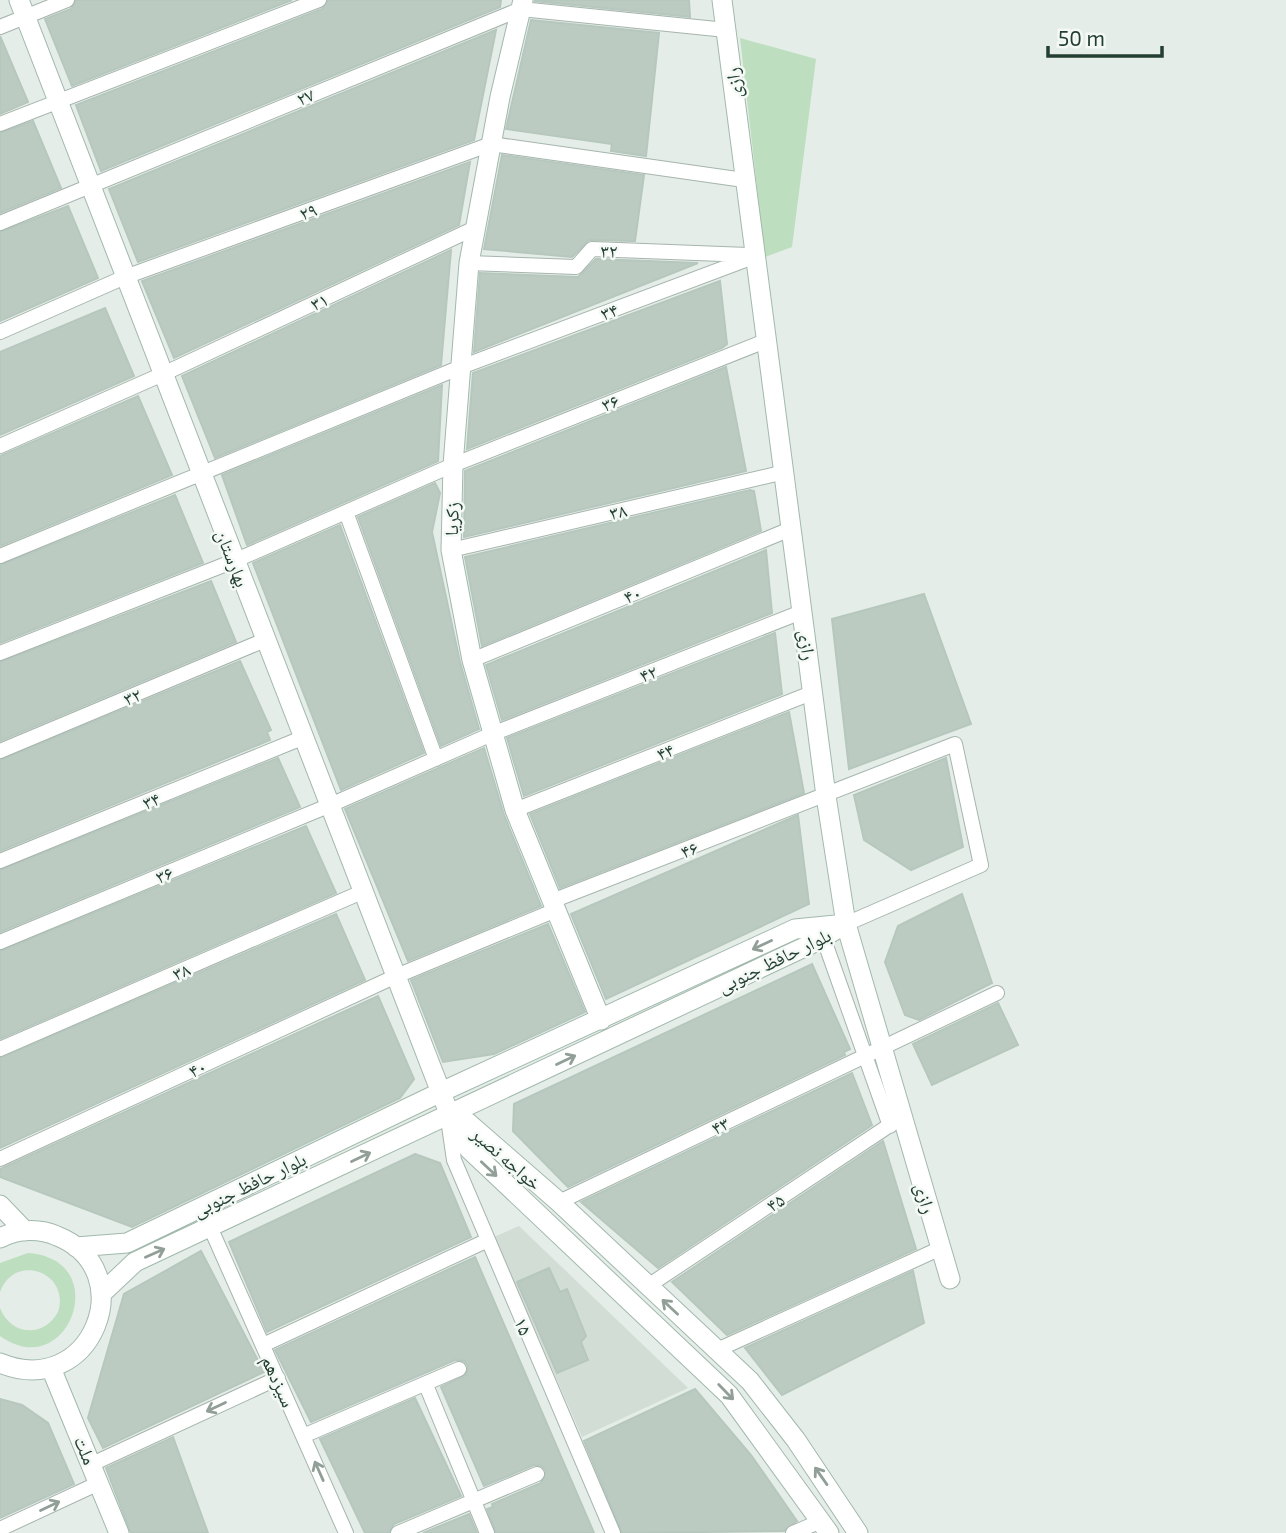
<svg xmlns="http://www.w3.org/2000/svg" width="1286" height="1533" font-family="'Exo 2','Noto Naskh Arabic',sans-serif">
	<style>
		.built { fill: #d2ddd6 }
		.green { fill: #bddebf }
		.building { fill: #bccbc2; stroke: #b6c7bd; stroke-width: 2 }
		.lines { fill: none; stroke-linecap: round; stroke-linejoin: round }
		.street-casing { stroke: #a6b5ad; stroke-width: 16 }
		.secondary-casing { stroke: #a2b9ad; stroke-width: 21 }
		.street { stroke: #fff; stroke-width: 14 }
		.secondary { stroke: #fff; stroke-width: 19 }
		.oneway { stroke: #919f98 }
		.labels { text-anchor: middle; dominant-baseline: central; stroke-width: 5; stroke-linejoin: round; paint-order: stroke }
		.street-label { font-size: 19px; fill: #233f32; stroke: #f4f9f6 }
	</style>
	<rect width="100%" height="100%" fill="#e4ede7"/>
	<path class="built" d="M519,1226L688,1388L582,1437L494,1237Z"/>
	<path class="green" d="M740,38L816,59L792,247L765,257Z
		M28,1253C115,1259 68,1385 0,1336V1308C11,1336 44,1338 58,1312C71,1272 14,1252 0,1292V1263Z"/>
	<path class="building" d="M76,0H292L72,86L45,19L71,9Z
		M328,0H501L500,7L101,171L76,105L322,9Z
		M535,0H689L690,17L535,1Z
		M531,20L659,33L646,156L611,151L612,144L506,129Z
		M496,30L474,140L138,262L109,189Z
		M0,36L28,102L0,114Z
		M33,121L61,188L0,213V133Z
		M502,155L644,175L635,241L589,240L572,257L484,249Z
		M470,162L459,225L174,358L142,281Z
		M68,206L98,278L0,321V232Z
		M451,250L441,365L215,458L182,376Z
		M596,259L698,263L474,352L480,273L578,277Z
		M720,281L727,344L722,348L467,449L473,373Z
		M105,308L134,376L0,435V352Z
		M726,367L746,471L464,537L465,471Z
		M442,385L438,461L247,545L222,475Z
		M138,396L172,475L0,546V456Z
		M435,483L440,493L432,532L460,662L479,729L441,746L358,517Z
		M750,490L754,491L761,531L482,646L465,557Z
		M175,495L203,563L0,643V565Z
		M340,525L424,753L341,790L253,563Z
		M766,550L772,613L502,720L486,665Z
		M211,581L236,642L0,741V662Z
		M924,594L971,724L849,769L832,619Z
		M775,633L782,694L524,796L507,738Z
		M240,661L271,730L267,732L270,740L0,851V760Z
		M789,712L804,793L560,888L530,814Z
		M484,748L504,815L541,906L408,961L345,809Z
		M278,758L300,807L0,932V870Z
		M946,758L963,847L911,870L864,840L854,795Z
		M798,815L809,904L606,999L571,914Z
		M306,826L336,893L0,1039V951Z
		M962,894L992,983L919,1020L905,1015L885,962L898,926Z
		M336,914L365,980L0,1148V1058Z
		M548,924L585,1012L494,1054L443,1062L411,980Z
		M812,964L850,1049L844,1052L845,1055L568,1187L513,1131L514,1104Z
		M378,996L414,1079L400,1098L194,1197L132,1227L0,1177V1169Z
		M998,1003L1018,1045L932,1085L913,1044Z
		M852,1073L872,1125L658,1268L581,1202Z
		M883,1141L916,1249L727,1335L672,1282Z
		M415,1154L440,1163L471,1237L267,1332L229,1242Z
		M201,1251L264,1372L103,1448L88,1418L124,1294Z
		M475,1257L594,1533H496L487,1509L493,1507L492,1504L541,1483L546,1471L542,1466L534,1465L484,1486L441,1387L466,1375L468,1366L464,1361L455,1360L311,1422L275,1350Z
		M549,1268L560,1292L567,1289L586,1336L581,1342L588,1360L557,1373L517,1282Z
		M913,1271L924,1323L782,1395L745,1348Z
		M695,1389L751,1455L797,1521L784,1531L622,1533L584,1441Z
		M415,1398L461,1496L394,1524L389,1533H365L320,1439Z
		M0,1399L22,1405L48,1423L74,1484L0,1518Z
		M173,1437L208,1533H131L106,1468Z
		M469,1514L477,1533H423Z"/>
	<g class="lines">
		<defs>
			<path id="street" d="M0,27L67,0
				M0,124L319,0
				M0,223L521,9L726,30
				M469,263L576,267L592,249L748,255
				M0,332L125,277L491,144L744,180
				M0,446L163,374L475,228
				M346,512L436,759
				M451,550L785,472
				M0,556L461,367L756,256
				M0,653L234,561L453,465L768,340
				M472,660L793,528
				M0,751L265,640
				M515,810L814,692
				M0,861L302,738
				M552,901L955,744L981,865L846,924
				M823,937L890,1126
				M0,942L328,806L492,734L804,611
				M0,1049L362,892
				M449,1126L454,1160L613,1533
				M0,1159L394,977L556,910
				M559,1202L997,993
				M211,1229L346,1533
				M648,1286L902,1117
				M263,1345L488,1240
				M717,1350L941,1248
				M426,1385L487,1533
				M303,1436L459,1369
				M92,1464L278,1378
				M0,1529L99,1483
				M398,1533L537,1474
				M793,1533L821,1521"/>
			<path id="secondary" d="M19,0L457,1134L469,1149L729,1395L829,1533
				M523,0L500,97L469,263L453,465L451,550L472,660L515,810L601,1020
				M722,0L826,796L846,924L950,1279
				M447,1116L467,1122L559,1202L750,1381L796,1440L858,1533
				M0,1205L25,1231
				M0,1238C18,1229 39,1228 57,1236C143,1270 92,1401 0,1363
				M76,1247L127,1243L439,1093L795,929L846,924L809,945L135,1262L101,1294
				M51,1368L119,1533"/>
		</defs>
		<use href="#street" class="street-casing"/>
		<use href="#secondary" class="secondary-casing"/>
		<use href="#street" class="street"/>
		<use href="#secondary" class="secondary"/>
	</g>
	<defs><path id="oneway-shaft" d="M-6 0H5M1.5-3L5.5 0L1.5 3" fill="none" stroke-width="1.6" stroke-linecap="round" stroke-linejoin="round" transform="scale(1.75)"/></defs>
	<g class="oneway">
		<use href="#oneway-shaft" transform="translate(762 945) rotate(155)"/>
		<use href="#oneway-shaft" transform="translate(566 1060) rotate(-25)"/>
		<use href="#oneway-shaft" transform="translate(361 1157) rotate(-26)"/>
		<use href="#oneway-shaft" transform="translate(489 1169) rotate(43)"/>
		<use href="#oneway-shaft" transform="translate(155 1253) rotate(-24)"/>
		<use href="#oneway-shaft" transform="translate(670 1307) rotate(-137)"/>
		<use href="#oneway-shaft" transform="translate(726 1392) rotate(46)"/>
		<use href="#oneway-shaft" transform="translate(216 1407) rotate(155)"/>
		<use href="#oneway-shaft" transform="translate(319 1471) rotate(-114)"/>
		<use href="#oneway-shaft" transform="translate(821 1476) rotate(-125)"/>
		<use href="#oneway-shaft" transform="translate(50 1506) rotate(-25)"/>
	</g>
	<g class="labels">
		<g class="street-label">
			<text transform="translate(733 83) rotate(-97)">رازی</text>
			<text transform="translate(305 96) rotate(-22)">۲۷</text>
			<text transform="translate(308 211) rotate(-20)">۲۹</text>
			<text x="609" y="250">۳۲</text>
			<text transform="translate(319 301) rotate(-25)">۳۱</text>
			<text transform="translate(609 311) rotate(-21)">۳۴</text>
			<text transform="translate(610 402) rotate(-22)">۳۶</text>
			<text transform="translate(618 511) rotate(-13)">۳۸</text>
			<text transform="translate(451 519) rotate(-88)">زکریا</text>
			<text transform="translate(233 558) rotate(69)">بهارستان</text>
			<text transform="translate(632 594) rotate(-22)">۴۰</text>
			<text transform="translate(808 645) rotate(82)">رازی</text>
			<text transform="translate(648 673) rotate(-21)">۴۲</text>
			<text transform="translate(132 696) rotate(-23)">۳۲</text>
			<text transform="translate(665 751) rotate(-22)">۴۴</text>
			<text transform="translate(151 800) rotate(-22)">۳۴</text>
			<text transform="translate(689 849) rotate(-21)">۴۶</text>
			<text transform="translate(164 874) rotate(-22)">۳۶</text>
			<text transform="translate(774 960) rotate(-26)">بلوار حافظ جنوبی</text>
			<text transform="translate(181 971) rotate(-24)">۳۸</text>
			<text transform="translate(197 1068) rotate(-25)">۴۰</text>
			<text transform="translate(720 1125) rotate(-26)">۴۳</text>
			<text transform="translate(507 1158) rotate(41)">خواجه نصیر</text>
			<text transform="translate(249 1184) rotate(-26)">بلوار حافظ جنوبی</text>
			<text transform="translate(926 1198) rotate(74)">رازی</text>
			<text transform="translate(775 1202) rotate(-34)">۴۵</text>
			<text transform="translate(524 1326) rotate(67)">۱۵</text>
			<text transform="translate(279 1381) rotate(66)">سیزدهم</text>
			<text transform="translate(86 1450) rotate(67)">ملت</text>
		</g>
	</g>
	<path d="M1048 46v10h114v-10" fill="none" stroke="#233f32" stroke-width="3.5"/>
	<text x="1058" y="46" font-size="21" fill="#233f32" stroke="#f4f9f6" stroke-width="5" paint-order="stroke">50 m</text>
</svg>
